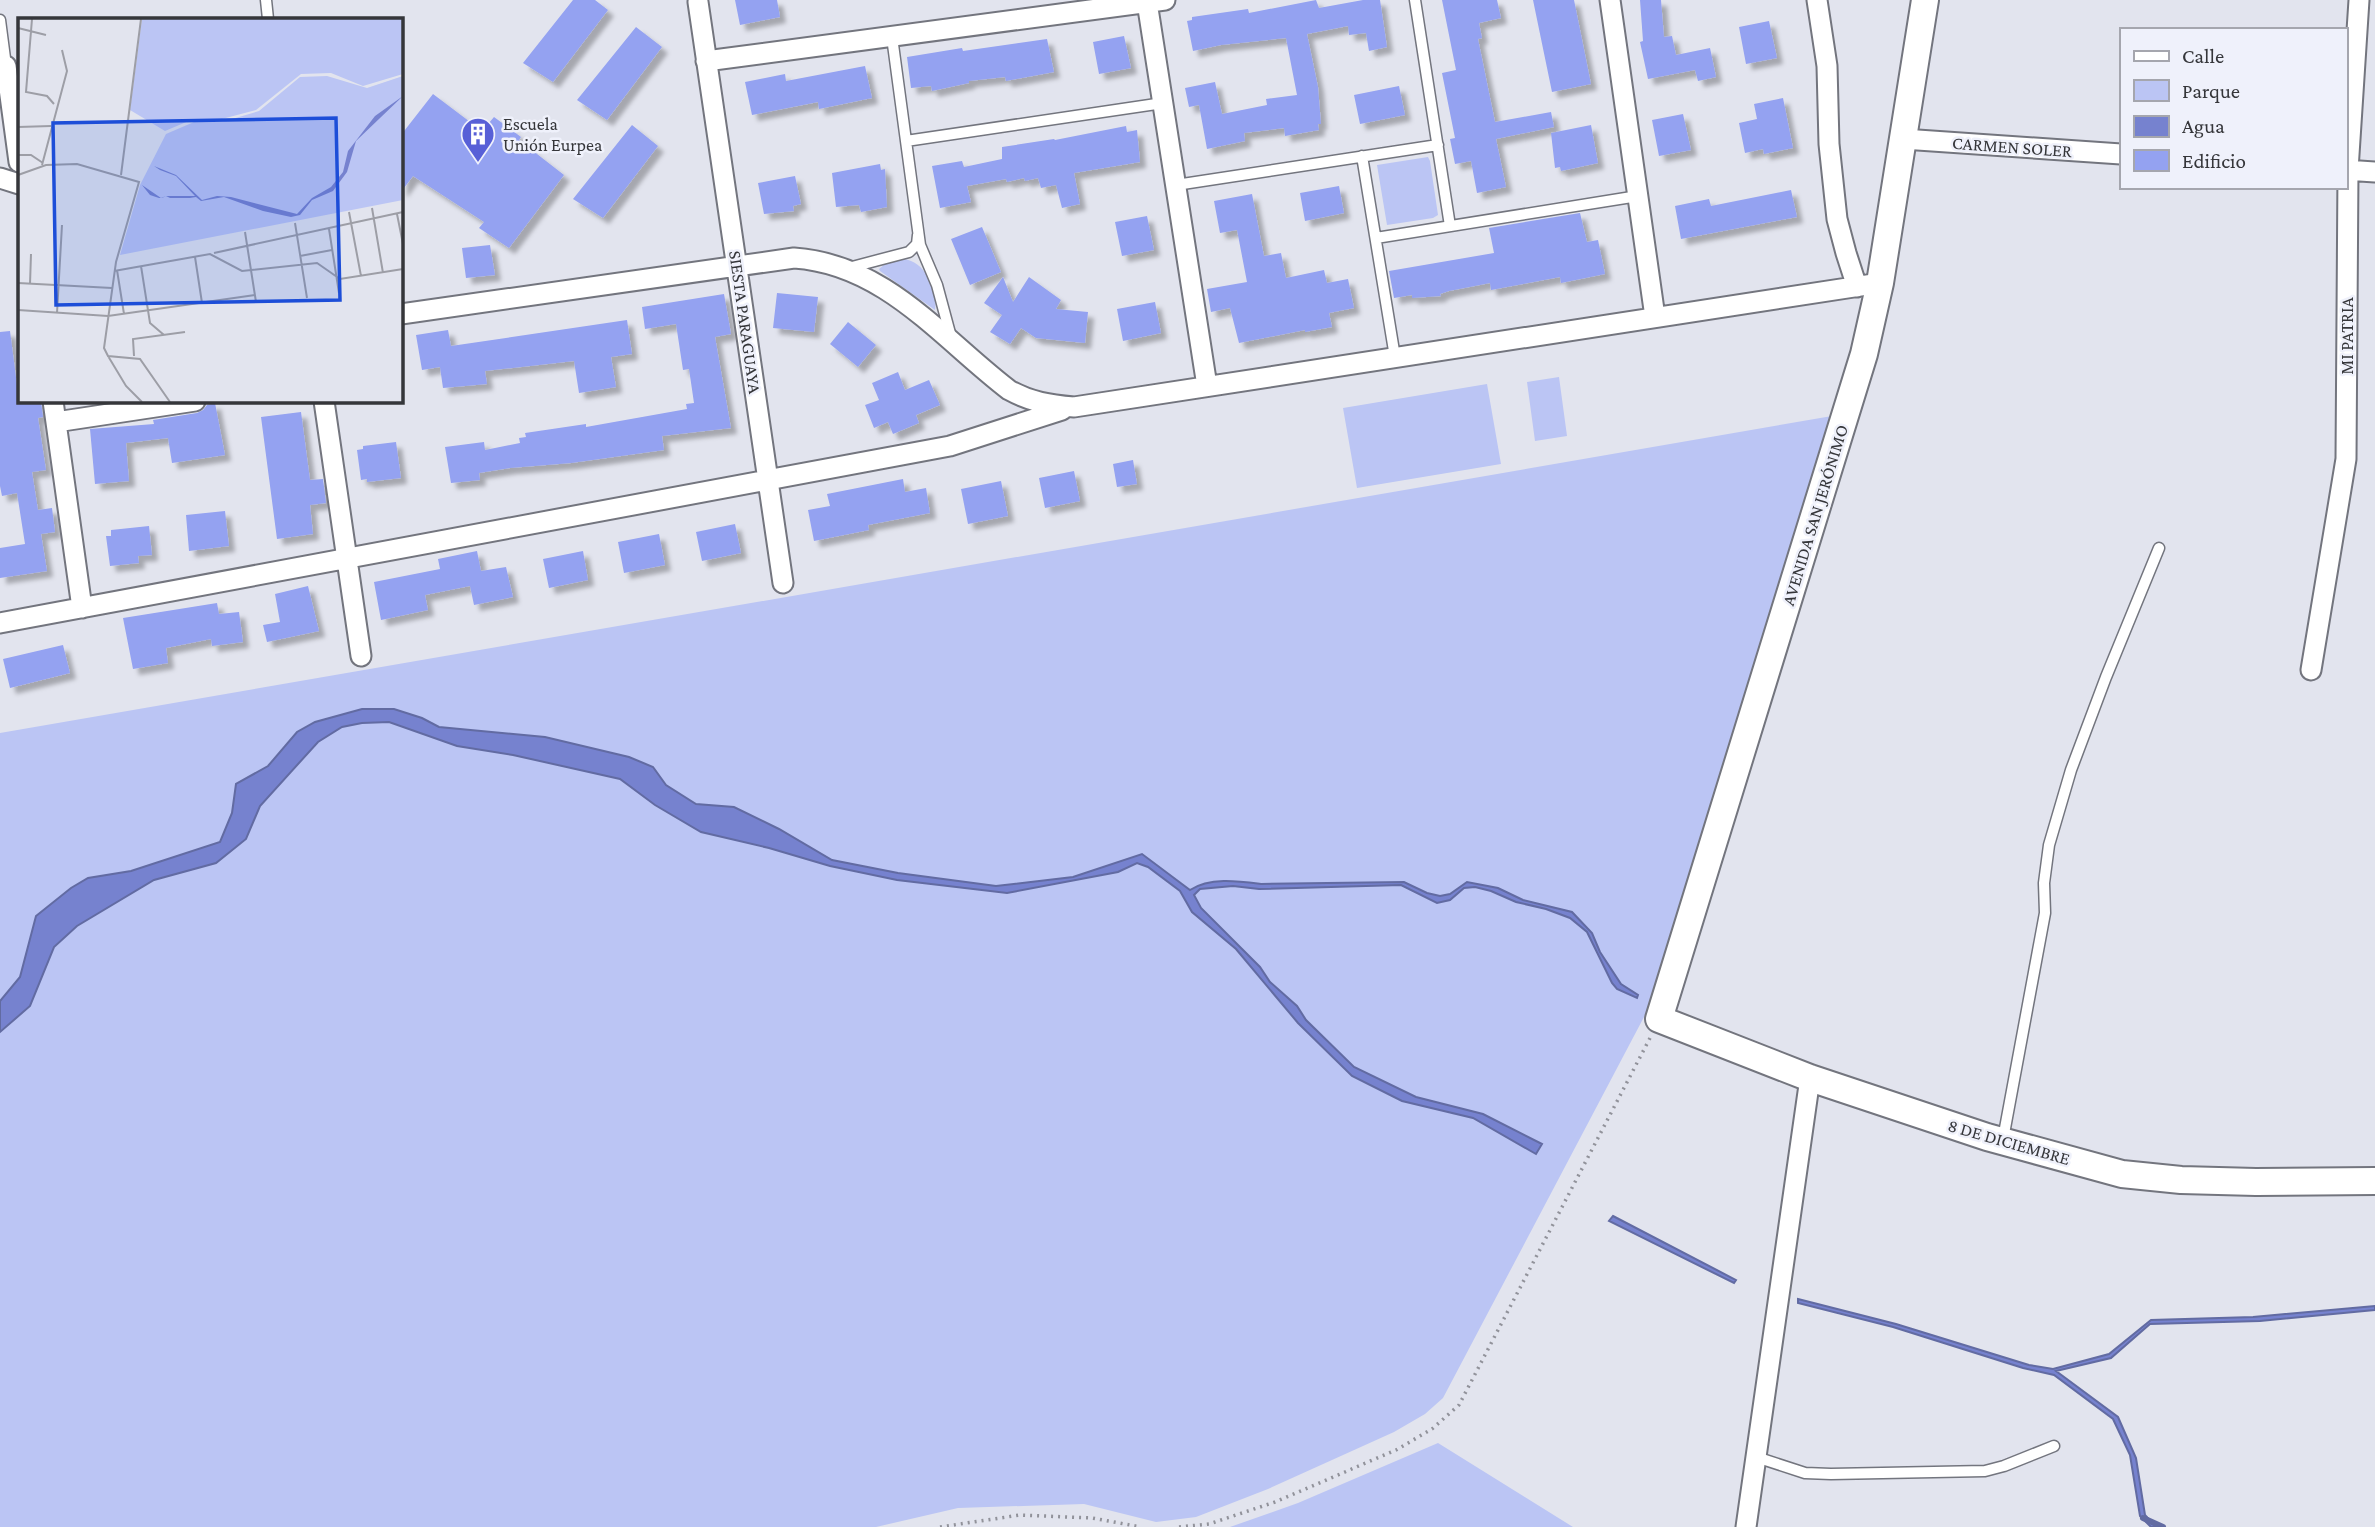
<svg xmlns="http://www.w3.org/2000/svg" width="2375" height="1527" font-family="'Crimson Pro',serif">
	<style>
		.green { fill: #bbc5f4 }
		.water { fill: #7682cf; stroke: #626ba2; stroke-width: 2 }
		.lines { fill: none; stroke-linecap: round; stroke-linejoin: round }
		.stream { stroke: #626ba2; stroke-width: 6 }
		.building { fill: #94a2f1; filter: url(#shadow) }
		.lane-casing { stroke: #73757e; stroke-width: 13 }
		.street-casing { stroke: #73757e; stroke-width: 23 }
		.secondary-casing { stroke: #73757e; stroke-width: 30 }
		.path { stroke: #91929a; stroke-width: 3.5; stroke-dasharray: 2 5; stroke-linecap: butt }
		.lane { stroke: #fff; stroke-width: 10 }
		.street { stroke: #fff; stroke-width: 19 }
		.secondary { stroke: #fff; stroke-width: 26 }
		.labels { text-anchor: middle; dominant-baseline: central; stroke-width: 5; stroke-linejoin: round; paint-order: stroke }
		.poi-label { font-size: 18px; fill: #35363a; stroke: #eff1fb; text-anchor: start }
		.street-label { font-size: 18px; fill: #35363a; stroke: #eff1fb }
		.inset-road { fill: none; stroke: #9d9ea6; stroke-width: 2 }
		.view { fill: #1d4ed8; fill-opacity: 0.15; stroke: #1d4ed8; stroke-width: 3.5 }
		.inset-edge { fill: none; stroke: #35363a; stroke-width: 3.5 }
	</style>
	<defs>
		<filter id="shadow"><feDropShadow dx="6" dy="6" stdDeviation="2" flood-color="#0004"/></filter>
	</defs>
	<rect width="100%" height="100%" fill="#e2e4ee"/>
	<path class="green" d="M1428,157L1430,161L1438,215L1433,218L1387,225L1377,165Z
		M904,259C926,262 938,291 935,310L880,271L879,269L885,264Z
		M1559,377L1567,436L1535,441L1527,382Z
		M1487,384L1501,464L1357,488L1343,408Z
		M1832,416L1654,998L1443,1398L1425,1414L1394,1432L1268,1489L1196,1517L1156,1522L1084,1504L958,1508L876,1527H0V733Z
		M1438,1443L1573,1527H1230L1298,1503Z"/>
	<path class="water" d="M362,709H394L422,718L439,727L545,737L629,757L653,767L666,785L696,804L734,807L779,829L832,860L898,873L996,886L1073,877L1142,854L1190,890C1210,877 1238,881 1261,884L1404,882L1427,893L1440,896L1450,894L1467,882L1498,888L1523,900L1572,912L1592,933L1600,952L1621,984L1638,995L1637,998L1617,989L1612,983L1587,932L1570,918L1546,909L1516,902L1491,891L1475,887L1464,888L1450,900L1437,903L1401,885L1259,889L1233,886L1200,889L1194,895L1201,908L1260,967L1270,982L1297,1006L1306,1020L1354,1067L1416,1097L1483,1114L1542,1144L1536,1154L1473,1118L1402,1101L1352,1076L1298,1023L1236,949L1192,912L1180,891L1148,867L1137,863L1118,872L1007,893L897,880L830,866L769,848L701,832L655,805L620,779L513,755L457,746L389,722L362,723L342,727L318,742L260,806L246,839L216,863L154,880L77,926L54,947L30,1006L0,1032V1001L20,977L36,916L71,888L88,878L131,871L220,842L232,813L236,784L268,766L297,732L315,722Z
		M1613,1216L1736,1280L1734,1283L1609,1221Z
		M1798,1299L1896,1324L2029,1365L2053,1369L2109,1354L2151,1320L2253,1317L2375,1306V1310L2260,1321L2150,1324L2111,1358L2056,1371L2118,1417L2136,1458L2145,1515L2156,1527H2151L2140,1516L2130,1455L2113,1419L2054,1375L2023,1368L1893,1327L1798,1303Z"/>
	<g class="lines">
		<path class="stream" d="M2143,1518L2163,1527"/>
	</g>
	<path class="building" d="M573,0H595L608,10L553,82L523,63Z
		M735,0H777L780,17L740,25Z
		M1316,0L1319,8L1363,0H1380L1387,47L1369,51L1366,33L1349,35L1348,26L1307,34L1318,87L1321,124H1318L1319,130L1285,136L1284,128L1244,133L1245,141L1207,149L1199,105L1189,107L1185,88L1215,82L1222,114L1267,105L1266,99L1297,95L1286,38L1221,45L1193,51L1187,21L1192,20V17L1248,9L1249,13Z
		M1442,0H1497L1501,18L1479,23L1482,38L1478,39L1495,122L1551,112L1554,127L1496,139L1506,187L1477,193L1471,161L1455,164L1450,139L1455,138L1442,73L1456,70Z
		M1533,0H1574L1591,84L1552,92Z
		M1640,0H1661L1664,37L1672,36L1676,55L1710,48L1716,77L1698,81L1695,70L1648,79L1640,42L1643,41Z
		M1769,21L1777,58L1746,64L1739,27Z
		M636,27L662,47L607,120L577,100Z
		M1124,36L1131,68L1099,74L1093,42Z
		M1047,39L1054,72L1006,81L1005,77L969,81V83L932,91L931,86L911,88L907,57L962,48L963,51Z
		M865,66L872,98L819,109L818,102L752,115L745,82L785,74L786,81Z
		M1399,86L1405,115L1360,124L1354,95Z
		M433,94L482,131L494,117L521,137L519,140L564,175L509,248L479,228L484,222L413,176L401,192V135Z
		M1783,98L1793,148L1764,154L1763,149L1745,153L1739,123L1757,119L1754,104Z
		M1683,114L1691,150L1659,156L1652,120Z
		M632,125L658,146L603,218L573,199Z
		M1591,125L1598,163L1561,171L1560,167L1555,168L1551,133Z
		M1126,126L1127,132L1137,130L1140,162L1074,173L1080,204L1062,208L1056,185L1041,188L1038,178L1025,181L1024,178L1007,182L1006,179L967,186L971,202L940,208L932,166L962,161L964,167L1002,159V147L1054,139L1055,140Z
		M880,164L881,170L885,169L887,207L861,212L859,205L836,207L832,173Z
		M795,176L801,204L793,206L794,211L764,214L758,183Z
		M1339,186L1344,213L1305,221L1300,193Z
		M1791,190L1797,217L1681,239L1675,206L1709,199L1711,206Z
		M1252,194L1264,256L1281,253L1286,278L1324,270L1327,283L1348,279L1354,308L1329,313L1332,327L1305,332V330L1239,343L1230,308L1211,312L1207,289L1247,282L1237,230L1220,233L1214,201Z
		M1580,213L1587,242L1598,240L1605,274L1561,283L1560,277L1491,290L1490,283L1449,291L1440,294L1441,296L1412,298V295L1394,298L1389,271L1494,253L1489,228Z
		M1147,216L1154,250L1122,256L1115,222Z
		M982,227L1001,272L970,285L951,239Z
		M490,245L495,275L466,278L462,248Z
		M1003,277L1013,302L1029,277L1061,300L1056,309L1088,312L1085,343L1036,338L1021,328L1010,344L990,332L1002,315L984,303Z
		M777,293L818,297L814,332L773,328Z
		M724,294L731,334L715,337L731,428L662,436L664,450L571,463L510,468L479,473L480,480L451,483L445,447L484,442L485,450L520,443L519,438L526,437L525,433L586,424V427L687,409L686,404L694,403L689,369L683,370L676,324L645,329L642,307Z
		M1155,302L1161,333L1123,341L1117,309Z
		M627,320L632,354L611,357L616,387L579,393L574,361L485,371L487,384L443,388L440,367L422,370L416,335L448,330L451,346Z
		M848,322L876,345L858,367L830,344Z
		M10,331L19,401H41L43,417L38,418L46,470L32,472L38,510L52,508L55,532L41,534L47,571L0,578V548L25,544L17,493L2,496L0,486V332Z
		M898,372L905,390L929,380L940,405L916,415L919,423L893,434L888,422L874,428L865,405L879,400L872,383Z
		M215,403L225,455L172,463L168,438L126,443L129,481L95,484L90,429L154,424L153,420L197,413L203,410L207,405Z
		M301,412L310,480L323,479L326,503L310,505L313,534L277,539L261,417Z
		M396,442L401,478L367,482V479L361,480L357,450L363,449V446Z
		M1133,460L1137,484L1117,487L1113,464Z
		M1074,471L1080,501L1045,508L1039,478Z
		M903,479L905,492L926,488L930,513L868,525L869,530L814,541L808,510L830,506L827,494Z
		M1001,481L1008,516L968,524L961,489Z
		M225,511L229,546L189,551L186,515Z
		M735,524L741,553L702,561L696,532Z
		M149,526L152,555L138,556L139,563L110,566L106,536H111V530Z
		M659,534L665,565L624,573L618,542Z
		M477,551L481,571L506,567L513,597L474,605L470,586L425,595L428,610L381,620L374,582L440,569L438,559Z
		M583,551L588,580L549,588L543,559Z
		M308,586L319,631L267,642L263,625L280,622L275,594Z
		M217,603L219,614L239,612L243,642L212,646L211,639L166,648L168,663L133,669L123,618Z
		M63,645L70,673L10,688L3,659Z"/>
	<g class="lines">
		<defs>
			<path id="lane" d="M266,0L268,19
				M1415,0L1450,226
				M0,20L6,66
				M892,37L920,245L937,285L951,337
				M906,141L1163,103
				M1362,156L1395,357
				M1176,185L1438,145
				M1376,238L1638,196
				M852,267L909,252L917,244L918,235
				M2003,1139L2045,913L2044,883L2049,845L2071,770L2106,677L2159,548
				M1756,1457L1805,1473L1831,1474L1985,1471L2004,1466L2054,1446"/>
			<path id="street" d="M1610,0L1655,317
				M1817,0L1827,66L1829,144L1837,219L1846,253L1857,287
				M698,2L783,583
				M1147,2L1207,386
				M706,61L1165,0
				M6,66L19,162
				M1903,139L2121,154
				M2345,170L2375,172
				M0,178L19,184
				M401,314L794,258C885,264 941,338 1009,390C1031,402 1049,405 1074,407L1880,283
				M53,401L82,608
				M324,401L361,656
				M56,422L195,401
				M0,623L950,446L1062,410
				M2311,670L2346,459L2348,170L2359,0
				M1746,1527L1810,1078"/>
			<path id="secondary" d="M1925,0L1880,283L1864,354L1659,1019L1810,1078L1987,1137L2122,1174L2181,1180L2256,1182L2375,1181"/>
		</defs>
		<use href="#lane" class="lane-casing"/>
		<use href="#street" class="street-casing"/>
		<use href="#secondary" class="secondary-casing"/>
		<path class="path" d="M940,1527L1020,1515L1092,1518L1141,1527
			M1179,1527L1209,1524L1275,1502L1396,1450L1432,1429L1459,1405L1650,1038"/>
		<use href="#lane" class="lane"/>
		<use href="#street" class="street"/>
		<use href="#secondary" class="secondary"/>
	</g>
	<defs>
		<symbol id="building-pin" viewBox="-11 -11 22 30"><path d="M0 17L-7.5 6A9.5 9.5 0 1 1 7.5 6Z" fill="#5860d7" stroke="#eff1fb"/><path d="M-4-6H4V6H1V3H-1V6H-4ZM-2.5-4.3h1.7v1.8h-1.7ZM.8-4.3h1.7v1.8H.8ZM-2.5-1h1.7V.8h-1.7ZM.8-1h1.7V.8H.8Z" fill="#fff"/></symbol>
	</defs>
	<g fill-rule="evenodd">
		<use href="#building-pin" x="459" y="115" width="38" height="52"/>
	</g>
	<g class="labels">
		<g class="poi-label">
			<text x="503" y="124">Escuela<tspan x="503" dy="21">Unión Eurpea</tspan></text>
		</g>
		<g class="street-label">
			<text transform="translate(2012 147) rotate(4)">CARMEN SOLER</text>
			<text transform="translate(745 322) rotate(82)">SIESTA PARAGUAYA</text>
			<text transform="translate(2347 336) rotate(-90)">MI PATRIA</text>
			<text transform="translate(1815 515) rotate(-73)">AVENIDA SAN JERÓNIMO</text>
			<text transform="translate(2009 1142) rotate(16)">8 DE DICIEMBRE</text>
		</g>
	</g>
	<g transform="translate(18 18)">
		<rect width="385" height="385" fill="#e2e4ee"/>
		<path d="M124,1H385V56L345,68L313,55L283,56L238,92L200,102H173L147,113L112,92ZM309,58L349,70L385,58V182L102,237L122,167L148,116L176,104H204L241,93L282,59Z" fill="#bbc5f4"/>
		<path d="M385,78L338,123L329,154L315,173L294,182L282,197L273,199L245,193L206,179L183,183L178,179L172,180H152L148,178L144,180H141L132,177L124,167L143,180L148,178H177L158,158L142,152L136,148L158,157L184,182L199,178L213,179L279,196L294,180L313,169L325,154L330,133L357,98Z" fill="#7682cf"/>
		<path class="inset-road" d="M14,1L8,74L29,78L36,86M0,10L28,17M0,109L33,108M0,137H13L25,145M24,147L49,53L44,32M0,157L28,147L59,146L121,164L98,244L86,330L90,338L122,341L152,384M103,157L123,1M354,190L365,255M331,194L343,258M379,196L385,226M277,205L289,280M311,211L321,275M227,214L238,284M196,235L385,194M282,238L314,232M177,239L184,285M123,248L132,305L146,317M99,252L106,296M96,253L192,236L224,253L299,245L322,261L385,251M0,265L94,270M12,266L13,236M0,292L90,298L237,277M39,295L44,207M90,338L108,368L124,384M116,338L115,321L167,314"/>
		<path class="view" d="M318,100L322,282L38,287L35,105Z"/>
		<rect width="385" height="385" class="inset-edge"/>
	</g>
	<rect x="2120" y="28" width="228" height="161" fill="#eff1fb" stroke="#a5a6ae" stroke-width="2"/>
	<rect x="2134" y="51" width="35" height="10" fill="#ffffff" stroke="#a5a6ae" stroke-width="2"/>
	<text x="2182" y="63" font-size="21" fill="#35363a">Calle</text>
	<rect x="2134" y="80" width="35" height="21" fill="#bbc5f4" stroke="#a5a6ae" stroke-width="2"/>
	<text x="2182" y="98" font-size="21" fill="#35363a">Parque</text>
	<rect x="2134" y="116" width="35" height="21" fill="#7682cf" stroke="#a5a6ae" stroke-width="2"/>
	<text x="2182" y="133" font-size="21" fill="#35363a">Agua</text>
	<rect x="2134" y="150" width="35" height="21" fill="#94a2f1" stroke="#a5a6ae" stroke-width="2"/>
	<text x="2182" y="168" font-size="21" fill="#35363a">Edificio</text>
</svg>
